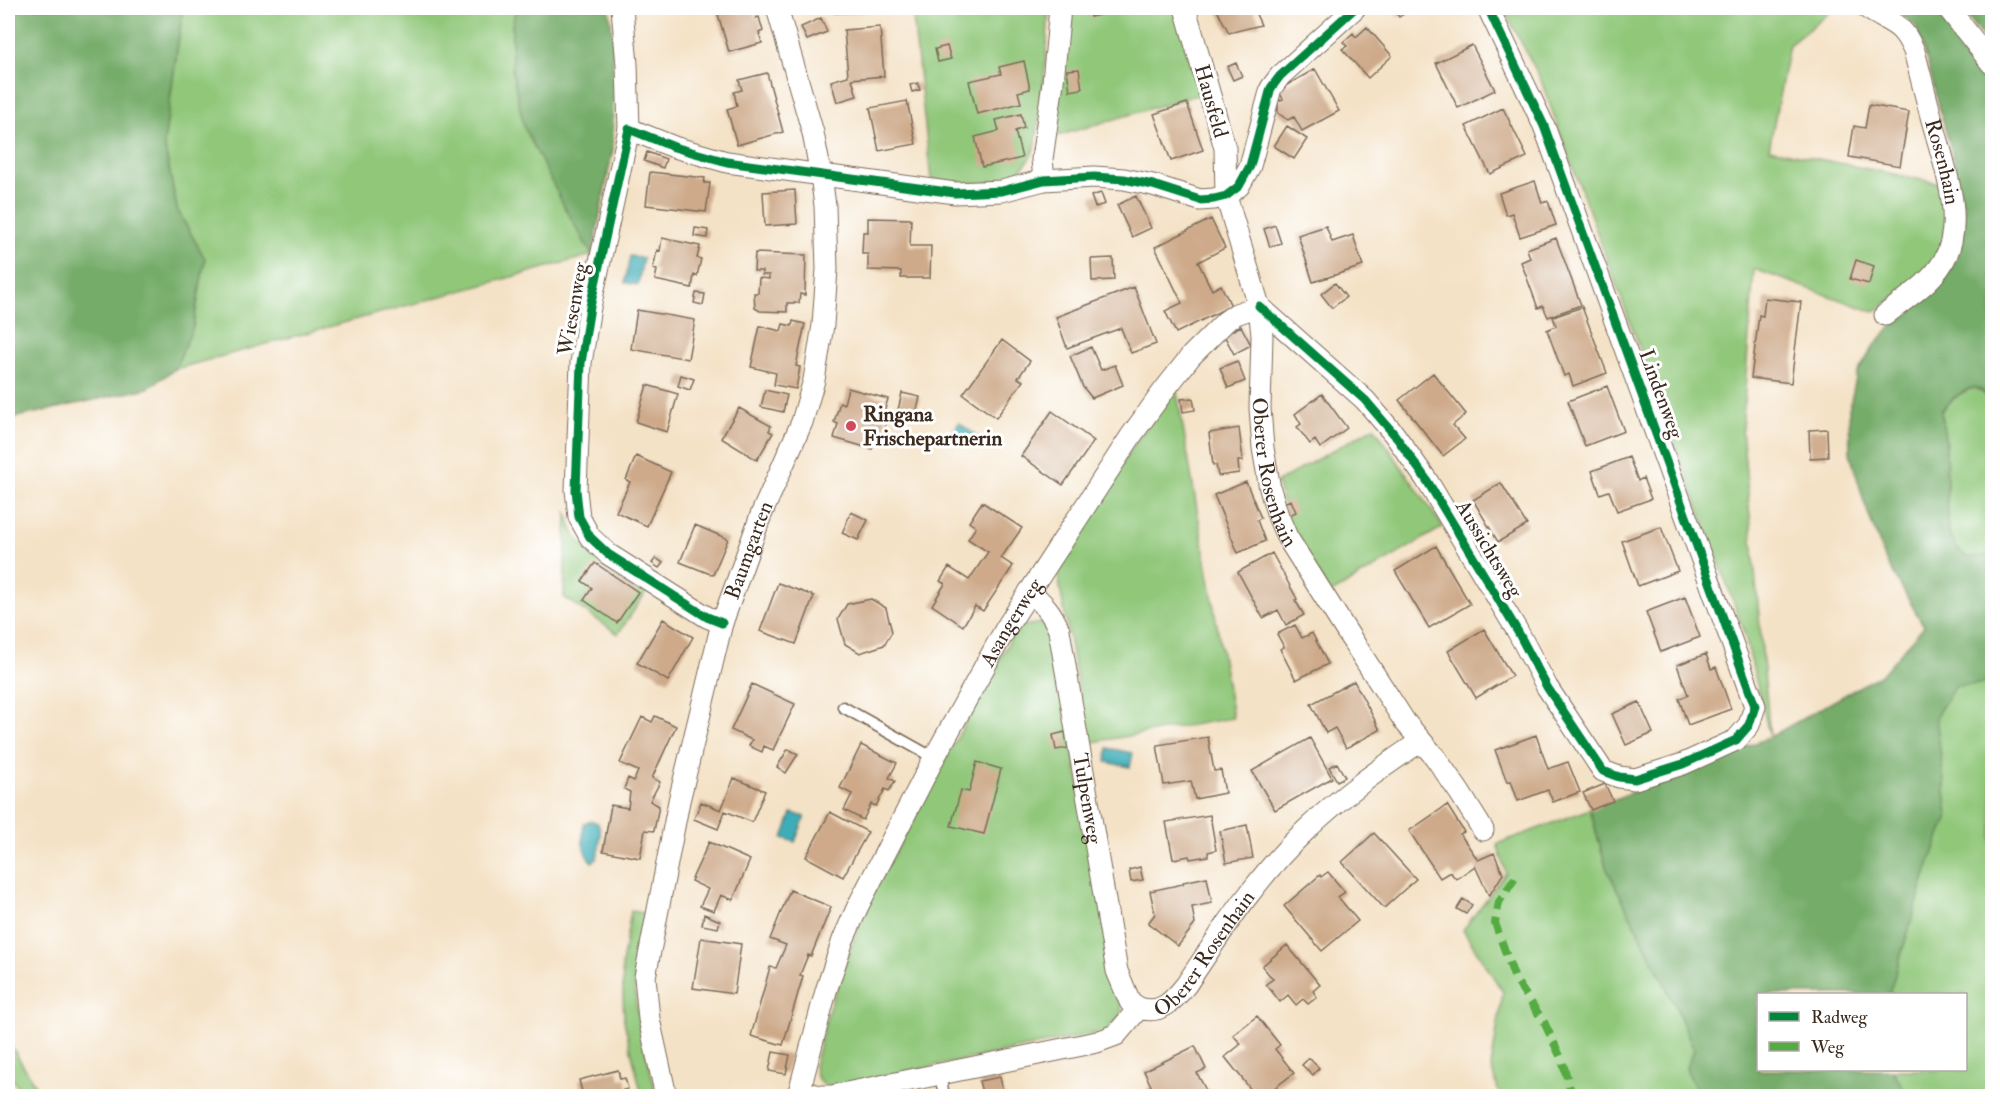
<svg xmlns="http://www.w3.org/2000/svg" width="2000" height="1104" font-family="'IM FELL Double Pica',serif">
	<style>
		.green { fill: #90c779; stroke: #66784c; stroke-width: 1.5 }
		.forest { fill: #74ac69; stroke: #586b44; stroke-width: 1.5 }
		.water { fill: #3dadb7; stroke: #3c6c6a; stroke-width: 1.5 }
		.building { fill: #ceaa8a }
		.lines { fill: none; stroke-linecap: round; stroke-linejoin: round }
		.lane-casing { stroke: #7c6a59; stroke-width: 13 }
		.street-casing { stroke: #7c6a59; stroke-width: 23 }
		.lane { stroke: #fff; stroke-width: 10 }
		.street { stroke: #fff; stroke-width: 21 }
		.quiet { stroke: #55ab43; stroke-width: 8; stroke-dasharray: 15 8; stroke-linecap: butt }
		.cycleway-casing { stroke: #fff; stroke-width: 13 }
		.cycleway { stroke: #00873e; stroke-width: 9 }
		.poi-dot { fill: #d1495b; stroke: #fff; stroke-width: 2 }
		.labels { text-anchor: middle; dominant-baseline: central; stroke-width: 6; stroke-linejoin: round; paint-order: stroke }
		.street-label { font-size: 21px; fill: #3b2a1e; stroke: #fff }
		.poi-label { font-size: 21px; font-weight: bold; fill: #3b2a1e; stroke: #fff; text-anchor: start }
	</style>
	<rect width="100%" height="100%" fill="#fff"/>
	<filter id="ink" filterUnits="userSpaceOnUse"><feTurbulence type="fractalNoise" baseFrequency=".0167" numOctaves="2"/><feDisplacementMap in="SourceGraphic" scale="12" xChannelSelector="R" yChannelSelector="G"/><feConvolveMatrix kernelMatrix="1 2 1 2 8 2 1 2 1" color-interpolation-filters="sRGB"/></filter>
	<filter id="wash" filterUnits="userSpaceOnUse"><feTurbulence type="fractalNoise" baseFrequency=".008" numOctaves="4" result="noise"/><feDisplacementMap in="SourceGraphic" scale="24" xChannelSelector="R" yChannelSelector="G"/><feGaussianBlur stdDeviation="1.35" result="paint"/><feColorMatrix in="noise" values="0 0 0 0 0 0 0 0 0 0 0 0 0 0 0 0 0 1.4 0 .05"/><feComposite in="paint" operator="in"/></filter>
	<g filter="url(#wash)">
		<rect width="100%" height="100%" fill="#f4e2c6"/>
		<path class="green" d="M183,8H516L512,26L564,206L592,255L175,369L193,327L205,259L177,209L164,143Z
			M912,8H1049C1047,45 1045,81 1039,118C1037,131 1037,147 1030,158C1025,166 1014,176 1005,179C983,186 954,182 931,180Z
			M1068,8H1175L1200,94L1054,137Z
			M1503,8H1835L1789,45L1769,149L1942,184L1947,216L1941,253L1908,288L1874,312L1754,269L1742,429L1770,737L1743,628L1540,78Z
			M1176,387L1233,718L1088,743L1057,571L1137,440Z
			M1975,388C1991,396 1986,404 1992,418V550L1985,556L1967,558L1957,548L1948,531L1946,445L1941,411C1950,401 1961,391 1975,388Z
			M1374,427L1443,527L1330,594L1288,523L1277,482Z
			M567,511C570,522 572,533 579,541C596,563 625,576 647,591L618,634L564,597Z
			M1041,623L1051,633L1122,1012L1116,1021L1106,1031L830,1087L822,1084L816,1076L814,1066L829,1009L865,908L1017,627Z
			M1992,683V1096H1907L1893,1070H1966V994H1889L1929,864L1948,816L1936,716L1955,685Z
			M1590,809L1606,867L1677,1009L1694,1050L1686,1068L1699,1096H1500L1491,1067L1503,992L1463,930L1506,873L1497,844Z
			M631,911L644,913C641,930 636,947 635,964C632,1009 646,1053 657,1096H642L624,1021L622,964Z
			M8,1041L42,1096H23L8,1072Z"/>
		<path class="forest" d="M8,8H183L164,143L177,209L205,259L193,327L175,369L148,388L8,419Z
			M516,8H609L613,39V149L592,255L564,206L524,127L512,72V26Z
			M1890,8H1941L1992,72V418C1989,410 1990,402 1985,394C1973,377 1950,401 1941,411L1946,445L1948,531L1957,548L1967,557L1985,556L1992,550V683L1955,686L1936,716L1948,816L1929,864L1889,994H1758V1070H1893L1907,1096H1699L1686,1068L1694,1050L1677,1009L1606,867L1590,809L1770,737L1882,674L1924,626L1886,561L1865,505L1850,453L1849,409L1857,374L1873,347L1889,329L1949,273L1963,243L1964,209L1951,150L1924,50L1916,26Z
			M1961,8H1992V50Z"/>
		<path class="water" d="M630,256L643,258L638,285L625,283Z
			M959,423L980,438L973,448L952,433Z
			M1108,748L1133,753L1130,767L1106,762Z
			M792,813L805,817L795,842L783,838Z
			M592,821L598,823C603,833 599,847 597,859L592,862C581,852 582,837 584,823Z"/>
		<g id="blocks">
			<path class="building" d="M731,8H753L756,18L759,17L763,31L759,33L762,43L729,52L717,11Z
				M833,8H866V12L834,13Z
				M1088,8H1099L1100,15L1090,17Z
				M1216,8H1253L1261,25L1229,33Z
				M1392,8H1406L1408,11L1399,17Z
				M821,18L827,32L807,40L801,27Z
				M880,27L884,76L852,79L857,96L837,102L831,81L848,76L844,30Z
				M1367,27L1392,56L1368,78L1342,49L1347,46L1343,42L1353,33L1356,37Z
				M1472,45L1495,90L1458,108L1436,63Z
				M947,46L951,59L938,62L935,49Z
				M1024,61L1030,89L1018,92L1021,103L977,114L969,81L1001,74L999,67Z
				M1236,63L1242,76L1233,80L1227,67Z
				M1079,69L1082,89L1070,91L1067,70Z
				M1315,69L1339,111L1302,131L1294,117L1288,120L1278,113V101L1283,99L1278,90Z
				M767,73L783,132L737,145L727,109L737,106L734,92L742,90L739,80Z
				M918,83L920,90L912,92L910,85Z
				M907,101L916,144L879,151L870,108Z
				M1187,103L1203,150L1171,161L1154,114Z
				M1869,105L1909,112L1900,166L1849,157L1854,126L1865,128Z
				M1503,108L1527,157L1490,174L1466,126Z
				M1021,114L1024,128L1015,131L1022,158L982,167L975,137L999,131L996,120Z
				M1287,126L1307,139L1294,159L1274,146Z
				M647,152L666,159L663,168L644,161Z
				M650,172L705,178L704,183H710L706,212L646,205Z
				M1535,181L1542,203L1548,201L1556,225L1520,237L1512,213L1506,215L1499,193Z
				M795,190L797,224L765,226L763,192Z
				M1101,193L1105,204L1095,207L1091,196Z
				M1136,196L1151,228L1132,237L1117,205Z
				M868,218L911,219L910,246H931L930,278H901V271L868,270V254H862L863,232H868Z
				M1211,219L1225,248L1198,262L1212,290L1221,285L1231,306L1176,333L1165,311L1182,303L1155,247Z
				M1275,225L1281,243L1270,247L1264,229Z
				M1326,226L1332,242L1353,235L1363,266L1313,282L1298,235Z
				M695,228L708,230L707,238L694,236Z
				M662,238L700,246L697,258L701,259L697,276L694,275L692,288L655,280L657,270L653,269L657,250L660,251Z
				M1556,238L1581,305L1548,317L1543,306L1538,308L1521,262L1530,258L1527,249Z
				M755,253L806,255L805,295L800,294L799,303H787V312L760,311L755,308L754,293H758L759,278L769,279V275H762V271H754Z
				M1113,258L1114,280L1092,281L1091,259Z
				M1856,260L1874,266L1869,284L1850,279Z
				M1335,283L1346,297L1332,308L1321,294Z
				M1134,287L1156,344L1131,353L1121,328L1067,348L1056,317Z
				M696,293L705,294L703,305L694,303Z
				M1765,298L1801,302L1791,383L1751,378L1759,315L1763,316Z
				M1582,307L1607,373L1573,386L1569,374L1564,376L1547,330L1556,326L1553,317Z
				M637,310L695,320L688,359L631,349Z
				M793,321L805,324L796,366L800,367L796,389L774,385L776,373L751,367L760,326L781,331L783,324L792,326Z
				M1241,326L1251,345L1234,354L1224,335Z
				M1002,340L1030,361L1018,378L1023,381L996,418L963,394Z
				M1091,347L1101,370L1115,365L1123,385L1092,398L1083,387L1070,356Z
				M1237,361L1245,381L1228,388L1220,368Z
				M1433,373L1466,414L1453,425L1465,439L1443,456L1399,400Z
				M681,375L694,379L690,390L678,386Z
				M647,385L678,394L667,432L636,422Z
				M1607,386L1624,431L1585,446L1568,401Z
				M848,388L888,399L883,415L887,421L882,436L875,440L872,449L834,438L838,424L834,422L840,402L844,404Z
				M765,390L787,395L783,412L761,407Z
				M902,393L920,397L916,414L898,410Z
				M1322,394L1347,428L1320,448L1315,440L1310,444L1297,427L1301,424L1295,414Z
				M1193,398L1195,410L1183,412L1181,399Z
				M739,408L771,426L769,431L773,433L757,460L721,438Z
				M1052,411L1094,441L1063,485L1021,456Z
				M1239,428L1243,461H1238L1239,473L1218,476L1216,465H1213L1209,433Z
				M1827,429L1828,457L1810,458L1809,430Z
				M636,456L671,472L647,526L616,512L630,482L626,480Z
				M1629,457L1638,481L1643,478L1651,499L1617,511L1609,491L1600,494L1592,471Z
				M1246,482L1261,518L1257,520L1265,541L1238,553L1214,495Z
				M1501,483L1527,525L1498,542L1473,500Z
				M1291,500L1296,512L1286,516L1281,504Z
				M982,502L1022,528L1001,558L1013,566L983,611L975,606L963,626L932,605L945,584L940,581L949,567L969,580L988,552L968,539L976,527L969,522Z
				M851,512L868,520L858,540L842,533Z
				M695,525L728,539L713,575L680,562Z
				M1661,527L1678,571L1638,586L1622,541Z
				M1436,546L1470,604L1429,628L1395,571Z
				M1272,553L1297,599L1295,600L1304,615L1286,625L1278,610L1263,618L1238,572Z
				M656,558L663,563L659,568L652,563Z
				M595,563L638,592L617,623L584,600L592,588L582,581Z
				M778,583L814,596L796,644L760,631Z
				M1685,597L1700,637L1661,652L1646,612Z
				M871,599L886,608L892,632L884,645L860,653L845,644L838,619L847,604Z
				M663,619L693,637L668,681L637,663Z
				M1295,625L1302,638L1312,633L1328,664L1296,680L1280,649L1284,647L1277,634Z
				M1484,629L1512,676L1476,698L1448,651Z
				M1706,654L1711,669L1716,667L1731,709L1688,725L1679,699L1688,695L1677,665Z
				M1354,681L1380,730L1346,748L1335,728L1326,733L1311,704Z
				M752,684L795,704L773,750L764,746L762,752L749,746L752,740L731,730Z
				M1639,702L1653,733L1626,745L1612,714Z
				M655,716L676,726L652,778L660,782L650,801L659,806L654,831L645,830L640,858L603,851L611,805L628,808L630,792L624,789L628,778L634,781L638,771L620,763L642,717L652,722Z
				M1065,732L1068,748L1056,750L1053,735Z
				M1536,735L1548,769L1568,762L1580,792L1553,802L1548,790L1518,801L1511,781L1507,782L1495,750Z
				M1208,737L1214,771L1221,770L1225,793L1195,799L1191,781L1164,785L1157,745Z
				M1310,738L1332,778L1275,810L1252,771Z
				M861,745L897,763L889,778L895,781L889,791L885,789L876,806L871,804L863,820L844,810L852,794L840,788Z
				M788,749L798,754L786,773L777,767Z
				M977,762L1001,769L984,834L951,826L961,790L969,792Z
				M1337,763L1345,777L1337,781L1329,767Z
				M734,778L765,791L752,822L725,811L718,829L694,819L701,802L721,810Z
				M1605,784L1613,801L1591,810L1583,793Z
				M1447,805L1464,832L1460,834L1478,860L1494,853L1503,874L1489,896L1475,866L1456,879L1450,872L1440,878L1409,831Z
				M830,812L868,832L843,877L806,857Z
				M1210,815L1216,850L1208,852V856L1190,859L1189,856L1173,859L1166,822Z
				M1247,825L1253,858L1226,863L1220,831Z
				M1374,833L1416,879L1384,908L1342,862Z
				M709,842L750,860L733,900L721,895L714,911L700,906L708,889L691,881Z
				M1140,867L1143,880L1131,882L1129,870Z
				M1328,872L1345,892L1338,897L1358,921L1322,951L1284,906L1320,875L1321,877Z
				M1207,877L1212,903L1192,907L1195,924L1178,946L1148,923L1155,914L1150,891L1183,884V882Z
				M790,890L831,907L811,956L808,955L800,975L803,976L783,1045L751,1036L770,967L776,968L786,945L770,939Z
				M1463,899L1472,905L1466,914L1457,909Z
				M704,914L720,921L718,928L702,925Z
				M701,938L741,944L734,994L693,988Z
				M1287,945L1320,985L1313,991L1317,997L1308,1004L1303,999L1296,1005L1288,995L1280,1002L1266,984L1273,979L1262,966Z
				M1257,1016L1280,1045L1275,1049L1294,1073L1264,1096H1256L1225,1057L1241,1044L1233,1035Z
				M1195,1046L1206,1069L1197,1073L1209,1096H1149L1146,1089L1151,1086L1144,1071Z
				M773,1052L790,1055L786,1074L769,1071Z
				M1309,1058L1319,1068L1313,1075L1302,1065Z
				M618,1070L620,1079L625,1078L628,1089L623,1090L625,1096H583L579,1080Z
				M1000,1077L1004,1096H983L979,1081Z"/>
		</g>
	</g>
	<g filter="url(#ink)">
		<use href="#blocks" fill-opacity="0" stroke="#7c6a59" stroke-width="1.5"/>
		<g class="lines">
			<defs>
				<path id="lane" d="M843,707L934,758
					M940,1074L944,1096"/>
				<g id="street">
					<path d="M622,8L627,65L629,129"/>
					<path id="s1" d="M1867,8C1892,25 1901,21 1914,51C1921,77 1927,102 1934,127C1945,167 1966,224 1943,262C1930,284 1905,299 1885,315"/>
					<path d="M1948,8L1992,64"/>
					<path d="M1044,180L1042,159L1053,82L1060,8"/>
					<path d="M1259,306L1365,400L1394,434L1426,479L1518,632L1547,687L1603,771L1619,777L1635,779L1683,764L1736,740L1749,725L1755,706L1544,126L1488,8"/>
					<path id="s2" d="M1259,306L1262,336L1260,408L1263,448L1270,489L1278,516L1287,537L1345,629L1405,722L1435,757L1460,793L1483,830"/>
					<path id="s3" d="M1029,592C1044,603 1052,613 1059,630L1117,971L1130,1002L1139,1008"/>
					<path d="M722,623L707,617L608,554L590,537L579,517L576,490L581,363L590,307L629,129L674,147L727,162L955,193L1002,191L1044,180L1094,177L1124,179L1153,185L1200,200L1214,199L1226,196L1239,186L1250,166L1271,88L1280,76L1355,8"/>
					<path id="s4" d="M799,1091L820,1096H832L1097,1042L1116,1035L1139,1008C1161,1015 1173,1001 1186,985C1222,931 1258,875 1306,830C1341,796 1381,768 1421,741"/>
					<path id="s5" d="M666,1096L649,1019L645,977L679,801L722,623L761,515L802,422L814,380L823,325L827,269L825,206L821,175L813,133L777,8"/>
					<path id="s6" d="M798,1096L826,991L843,940L858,906L934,758L1006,628L1131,436L1165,389L1191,356L1226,321L1236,314L1259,306L1226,196L1225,148L1185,8"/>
				</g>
			</defs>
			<use href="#lane" class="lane-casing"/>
			<use href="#street" class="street-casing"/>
			<use href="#lane" class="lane"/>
			<use href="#street" class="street"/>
			<path class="quiet" d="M1515,878L1499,902L1495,923L1515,979L1544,1022L1562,1060L1572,1096
				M1991,1096L1992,1072"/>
			<defs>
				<path id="cycleway" d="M1259,306L1365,400L1394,434L1426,479L1518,632L1547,687L1603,771L1619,777L1635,779L1683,764L1736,740L1749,725L1755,706L1544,126L1488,8
					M722,623L707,617L608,554L590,537L579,517L576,490L581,363L590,307L629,129L674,147L727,162L955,193L1002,191L1044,180L1094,177L1124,179L1153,185L1200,200L1214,199L1226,196L1239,186L1250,166L1271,88L1280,76L1355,8"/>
			</defs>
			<use href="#cycleway" class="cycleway-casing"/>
			<use href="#cycleway" class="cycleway"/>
		</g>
	</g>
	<circle class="poi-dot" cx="851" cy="426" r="6"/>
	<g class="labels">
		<g class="street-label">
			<text transform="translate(1211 101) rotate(74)">Hausfeld</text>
			<text stroke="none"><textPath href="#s1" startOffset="180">Rosenhain</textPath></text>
			<text transform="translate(573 309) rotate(-80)">Wiesenweg</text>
			<text transform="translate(1661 394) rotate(70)">Lindenweg</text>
			<text stroke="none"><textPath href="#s2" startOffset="168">Oberer Rosenhain</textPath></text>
			<text transform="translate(1489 549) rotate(59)">Aussichtsweg</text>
			<text stroke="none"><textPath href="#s5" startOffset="561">Baumgarten</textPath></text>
			<text stroke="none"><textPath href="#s6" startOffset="522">Asangerweg</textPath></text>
			<text stroke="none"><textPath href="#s3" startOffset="220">Tulpenweg</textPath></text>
			<text stroke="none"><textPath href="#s4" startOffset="452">Oberer Rosenhain</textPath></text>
		</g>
		<g class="poi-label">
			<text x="863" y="414">Ringana<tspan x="863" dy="24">Frischepartnerin</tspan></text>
		</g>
	</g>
	<rect width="2000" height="1104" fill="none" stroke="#fff" stroke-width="30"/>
	<rect x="1757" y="993" width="210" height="78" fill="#ffffff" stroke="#b1aaa5" stroke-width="1.5"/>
	<rect x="1769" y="1012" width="30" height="9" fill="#00873e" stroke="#b1aaa5" stroke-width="1.5"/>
	<text x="1811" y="1023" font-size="18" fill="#3b2a1e">Radweg</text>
	<rect x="1769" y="1042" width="30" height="9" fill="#55ab43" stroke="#b1aaa5" stroke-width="1.5"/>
	<text x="1811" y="1053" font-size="18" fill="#3b2a1e">Weg</text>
</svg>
